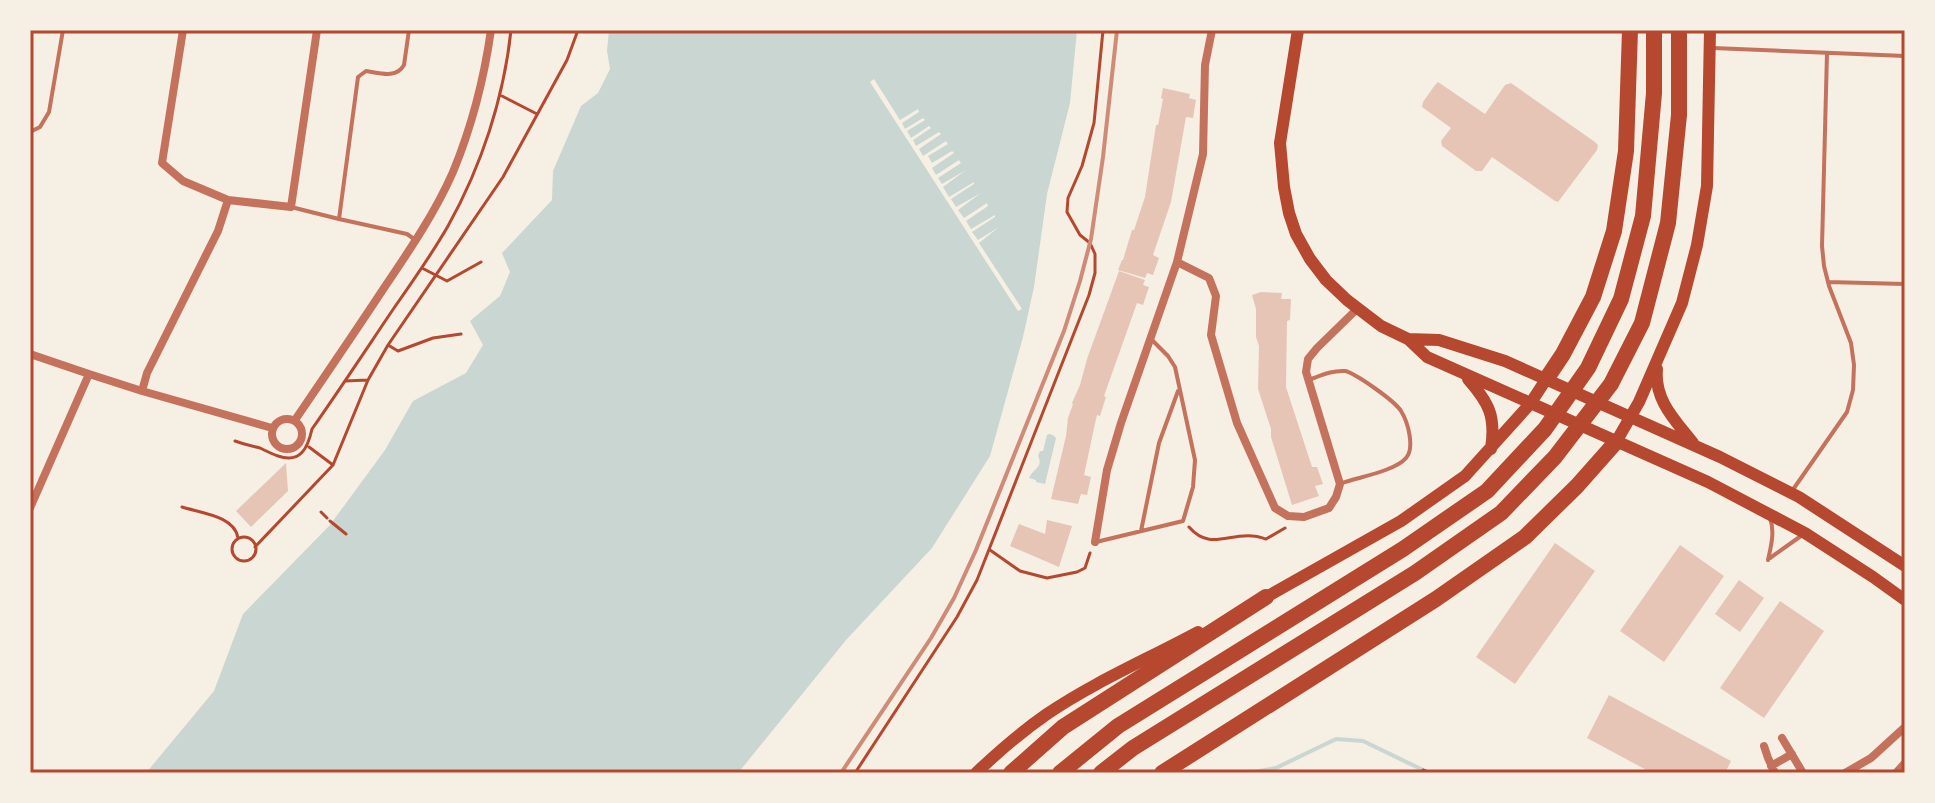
<svg xmlns="http://www.w3.org/2000/svg" width="1935" height="803" font-family="'IBM Plex Sans',sans-serif">
	<style>
		.water { fill: #c9d6d2 }
		.pier { fill: #f6efe4 }
		.lines { fill: none; stroke-linecap: round; stroke-linejoin: round }
		.stream { stroke: #c9d6d2; stroke-width: 4 }
		.building { fill: #e6c5b7 }
		.path { stroke: #b5482f; stroke-width: 3 }
		.service { stroke: #c5725c; stroke-width: 4 }
		.minor { stroke: #c5725c; stroke-width: 8 }
		.secondary { stroke: #b5482f; stroke-width: 12 }
		.motorway { stroke: #b5482f; stroke-width: 16 }
		.rail { stroke: #cf8b77; stroke-width: 4 }
		.neatline { fill: none; stroke: #b5482f; stroke-width: 3 }
	</style>
	<rect width="100%" height="100%" fill="#f6efe4"/>
	<path class="water" d="M609,30H1077L1070,103L1047,194L1034,287L1023,337L990,456L932,548L846,640L738,773H146L214,691L243,614L330,525L385,450L413,401L466,373L483,345L470,321L500,296L510,272L502,253L552,200L553,171L581,106L598,93L610,69L607,51Z
		M1049,434L1053,435L1056,438L1045,484L1036,482V480L1029,478C1033,469 1044,467 1038,456L1040,451H1043L1047,435Z"/>
	<path class="pier" d="M874,79L900,120L918,109L919,112L902,123L905,129L923,118L925,120L907,131L911,138L929,126L931,128L913,140L916,146L939,132L941,134L919,149L923,156L946,141L948,144L928,156L932,163L952,151L954,153L932,168L936,175L959,160L961,163L938,178L942,184L966,170L943,187L949,197L974,182V184L951,199L956,207L981,193L958,210L964,218L987,203L988,206L966,221L971,229L995,215V217L972,232L978,240L999,227L979,243L1022,309L1018,311L870,82Z"/>
	<g class="lines">
		<path class="stream" d="M1248,773L1276,768L1336,739L1363,741L1423,770"/>
	</g>
	<path class="building" d="M1438,82L1485,114L1505,85L1511,83L1595,142L1598,145L1597,150L1558,202L1555,201L1492,157L1482,171H1476L1442,146L1441,141L1451,128L1422,107L1423,102L1435,85Z
		M1163,88L1190,94L1189,98L1196,100L1193,118L1186,117L1171,202L1153,255L1159,258L1153,275L1147,273L1145,278L1118,270L1122,260H1123L1132,230H1134L1145,197L1156,125H1158L1163,99L1161,98Z
		M1119,271L1145,280L1143,285L1149,287L1143,305L1137,303L1104,396L1106,397L1100,416L1097,415L1096,419L1084,475L1091,477L1087,495L1081,494L1078,504L1051,499L1066,436L1068,418L1073,404L1072,403L1080,385L1087,359Z
		M1261,292L1282,293L1281,299H1291L1290,320L1287,321L1286,387L1312,467H1317L1323,484L1315,486L1319,496L1292,505L1271,437V429L1258,389L1259,346L1256,337V309L1252,295Z
		M286,463L288,491L251,527L236,511Z
		M1047,520L1072,526L1059,567L1010,546L1019,524L1045,534Z
		M1555,543L1595,571L1515,684L1476,657Z
		M1680,545L1724,576L1664,662L1620,631Z
		M1739,580L1764,598L1740,632L1715,614Z
		M1780,601L1824,631L1764,718L1720,688Z
		M1609,695L1731,761L1725,773H1652L1587,738Z"/>
	<g class="lines">
		<path class="path" d="M502,96L537,114
			M422,268L447,281L481,262
			M388,345L398,351L433,338L461,334
			M345,381L368,380
			M235,441C243,444 252,446 260,448C266,451 272,454 278,456C301,464 308,447 312,429C340,389 367,348 394,308C413,281 432,254 448,226C481,167 504,98 511,30
			M309,447L333,465
			M182,507C201,513 235,516 238,538
			M321,512L327,518
			M330,521L346,534
			M1189,527C1210,551 1228,533 1253,536C1258,536 1262,538 1266,539L1285,528
			M232 549a12 12 0 1 1 24 0a12 12 0 1 1-24 0Z
			M255,547L333,465L368,380L388,345L503,177L567,60L578,30
			M990,550L1020,571L1047,578L1077,572L1085,568L1090,553
			M1423,770L1431,773
			M855,773L957,617L977,580L1089,295L1095,273V254L1090,243L1080,235L1067,212L1068,198L1082,166L1094,123L1103,30"/>
		<path class="service" d="M409,30L404,65C396,79 380,73 366,71L358,77L339,219L407,234L414,239
			M1713,48L1905,56
			M30,132L40,127L49,112L63,30
			M291,207L339,219
			M1828,282L1905,284
			M1308,380C1320,376 1332,370 1345,371C1355,373 1395,401 1401,411C1408,422 1415,448 1406,458C1395,471 1359,477 1342,483
			M1792,491L1847,412L1853,390L1854,365L1851,343L1829,286L1824,266L1822,246L1827,53
			M1141,531L1159,443L1178,391
			M1096,542L1183,521L1193,487L1195,460L1175,367L1168,356L1152,340
			M1770,558L1801,536
			M1768,560C1771,546 1775,532 1770,518"/>
		<path class="minor" d="M183,30L162,163L183,181L228,200L291,207L317,30
			M1177,262L1203,154L1205,65L1212,30
			M30,354L89,374
			M142,391L272,428
			M272 434a15 15 0 1 1 30 0a15 15 0 1 1-30 0Z
			M295,420C325,376 355,332 384,288C409,251 435,213 453,172C472,126 484,79 491,30
			M30,508L89,374L142,391L147,373L218,231L228,200
			M1095,542L1107,470L1121,423L1177,262L1209,278L1216,296L1211,335L1237,423L1275,508L1288,516L1304,517L1329,508L1336,497L1340,484L1306,372L1308,359L1317,348L1357,309
			M1782,738L1803,773
			M1764,746L1768,758L1775,773
			M1771,766L1792,754
			M1845,773L1871,758L1905,727
			M1896,773L1905,763"/>
		<path class="secondary" d="M1298,30L1280,143L1284,187L1289,213L1296,234L1310,259L1326,280L1347,300L1381,326L1408,339L1427,357L1708,482L1805,533L1873,577L1905,600
			M1408,339L1439,340L1505,361L1720,457L1799,497L1905,566
			M1657,369C1654,400 1675,420 1693,443
			M1468,379C1489,403 1496,416 1491,449
			M1616,442L1639,402L1682,303L1697,245L1707,186L1710,30
			M1261,600L1401,521L1465,476L1530,404L1547,378
			M976,773C998,752 1021,732 1047,714C1094,682 1148,659 1198,632"/>
		<path class="motorway" d="M1547,378L1563,354L1593,297L1614,231L1626,151L1630,30
			M1011,773L1063,727L1266,597
			M1060,773L1118,726L1403,549L1487,491L1545,429L1588,368L1621,299L1643,216L1654,93V30
			M1101,773L1133,748L1415,573L1501,513L1555,457L1611,384L1642,323L1668,223L1679,115V30
			M1162,773L1436,599L1525,537L1577,486L1616,442"/>
		<path class="rail" d="M841,773L931,638L954,598L976,550L1064,331L1080,281L1091,239L1103,157L1117,30"/>
	</g>
	<rect width="1935" height="803" fill="none" stroke="#f6efe4" stroke-width="64"/>
	<rect x="32" y="32" width="1871" height="739" class="neatline"/>
</svg>
